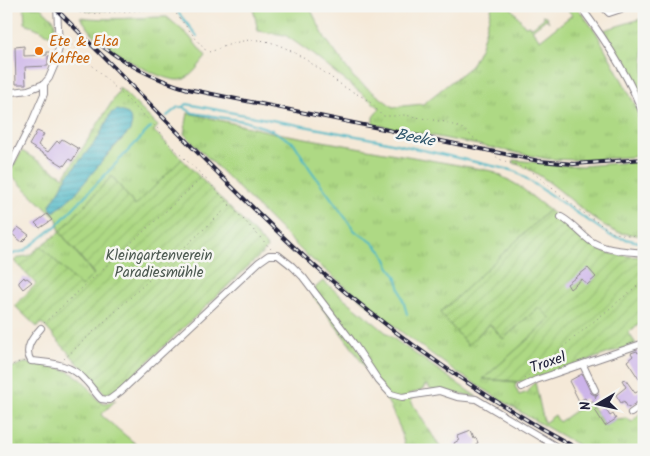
<svg xmlns="http://www.w3.org/2000/svg" width="650" height="456" font-family="Kalam,sans-serif">
	<style>
		.grass { fill: url(#grass-tufts); stroke: #687e60; fill-rule: evenodd }
		.garden { fill: url(#garden-furrows); stroke: #687e60 }
		.water { fill: url(#water-rules); stroke: #366c80 }
		.lines { fill: none; stroke-linecap: round; stroke-linejoin: round }
		.stream { stroke: #4ab7c6; stroke-width: 2 }
		.building { fill: #ccb3e9 }
		.minor-casing { stroke: #8c868a; stroke-width: 8 }
		.path { stroke: #8c868a; stroke-width: 1; stroke-dasharray: 1 4; stroke-linecap: butt }
		.minor { stroke: #fff; stroke-width: 6 }
		.rail-casing { stroke: #22223b; stroke-width: 4 }
		.rail { stroke: #f6f6f2; stroke-width: 2; stroke-dasharray: 5.5; stroke-linecap: butt }
		.food-dot { fill: #e8710a; stroke: #f6f6f2; stroke-width: 2 }
		.labels { text-anchor: middle; dominant-baseline: central; stroke-width: 5; stroke-linejoin: round; paint-order: stroke }
		.food-label { font-size: 15px; fill: #c56008; stroke: #f6f6f2; text-anchor: start }
		.park-label { font-size: 15px; fill: #4c5951; stroke: #f6f6f2 }
		.street-label { font-size: 15px; fill: #22223b; stroke: #f6f6f2 }
		.water-label { font-size: 16px; font-style: italic; fill: #30566c; stroke: #f6f6f2 }
	</style>
	<defs>
		<pattern id="grass-tufts" width="24" height="20" patternUnits="userSpaceOnUse" patternTransform="scale(1.25)"><rect width="24" height="20" fill="#aed984"/><path d="M3 7l-1-3M5 7V3M7 7l1-3M15 17l-1-3M17 17v-4M19 17l1-3" fill="none" stroke="#95ba73"/></pattern>
		<pattern id="garden-furrows" width="10" height="10" patternUnits="userSpaceOnUse" patternTransform="scale(1.25)"><rect width="10" height="10" fill="#aed984"/><path d="M-1 1l2-2M0 10L10 0M9 11l2-2" fill="none" stroke="#95ba73"/></pattern>
		<pattern id="water-rules" width="6" height="5" patternUnits="userSpaceOnUse" patternTransform="scale(1.25)"><rect width="6" height="5" fill="#4ab7c6"/><path d="M0 2.5h6" fill="none" stroke="#3d94a2"/></pattern>
	</defs>
	<rect width="100%" height="100%" fill="#f6f6f2"/>
	<filter id="ink" filterUnits="userSpaceOnUse"><feTurbulence type="fractalNoise" baseFrequency=".02" numOctaves="2"/><feDisplacementMap in="SourceGraphic" scale="10" xChannelSelector="R" yChannelSelector="G"/><feConvolveMatrix kernelMatrix="1 2 1 2 8 2 1 2 1" color-interpolation-filters="sRGB"/></filter>
	<filter id="wash" filterUnits="userSpaceOnUse"><feTurbulence type="fractalNoise" baseFrequency=".0096" numOctaves="4" result="noise"/><feDisplacementMap in="SourceGraphic" scale="20" xChannelSelector="R" yChannelSelector="G"/><feGaussianBlur stdDeviation="1.12" result="paint"/><feColorMatrix in="noise" values="0 0 0 0 0 0 0 0 0 0 0 0 0 0 0 0 0 1.4 0 .05"/><feComposite in="paint" operator="in"/></filter>
	<g filter="url(#wash)">
		<rect width="100%" height="100%" fill="#f5e9d8"/>
		<path class="grass" d="M24,6H39L55,21V37L25,23Z
			M80,6H159L88,11Z
			M258,6H309L325,38L354,78L393,107L423,104L471,66L481,46L492,6H510L525,26L529,25L531,28L544,18L542,15L546,16L549,22L546,19L532,30L540,40L572,15L565,6H576L596,32L638,110L644,139V156L586,160L548,159L373,124V117L380,108L308,51L285,35L258,31L253,8Z
			M80,17C109,21 138,17 167,17L188,35L206,57C200,64 193,75 184,79C167,87 107,49 95,36C89,30 85,23 80,17Z
			M644,18V105L604,30Z
			M119,87L158,126L154,131L182,159L135,206L112,176L60,232L94,275L81,288L41,246L60,232L57,219L9,173L22,151L64,177L119,91ZM111,113L130,131C104,157 82,187 54,212L50,205L61,188L66,178L99,137Z
			M188,113L271,132L492,171L519,186L549,210L441,313L490,324L503,339L540,306L551,319L484,379L517,382L515,386L519,395L528,392L531,386L535,382L544,423L555,415L559,422L588,402L590,403L605,426L616,419L626,418L632,422L644,409V450H587L527,416L458,373L404,334L304,253L184,134Z
			M514,160L564,165L582,166L644,161V223H639L642,236C633,234 619,234 612,230C577,211 551,175 514,163Z
			M323,281L394,339L477,397L431,390L427,385L424,386V388L420,391L410,394L412,403L442,450H406L400,428L389,404L353,349L313,296L316,287Z
			M24,363C46,364 70,367 86,384C91,390 95,397 100,402L106,403L116,400L101,415L143,450H6V374L13,367Z"/>
		<path class="garden" d="M182,159L266,245L267,249L109,398L42,323L37,327L15,306L36,284L14,261L20,257L28,256L41,246L81,287L94,274L60,232L112,176L135,206Z
			M549,210C565,224 584,245 605,252C617,256 631,256 644,257V322L628,332L636,344L524,382L483,379L551,319L539,307L503,339L490,324L468,345L440,313Z"/>
		<path class="water" d="M118,110L128,114L132,122L130,131L113,148L75,194L54,212L51,210L50,205L61,188L66,178L99,137L111,113Z"/>
		<g class="lines">
			<path class="stream" d="M173,6L197,36
				M183,107L193,113L244,121L272,130L294,143L310,169L355,231L372,242L383,253L389,266L396,276L407,314
				M167,116L178,107H183L187,104L383,141L515,171L611,236L644,243
				M6,258L13,254L24,251L56,226L151,127"/>
		</g>
		<g id="blocks">
			<path class="building" d="M24,46V56L47,55V52H53L52,56H48V66L25,67L26,84H16L15,47Z
				M37,131L44,134L38,145L48,152L57,141L59,143L62,139L79,149L72,161L69,159L64,166L29,145Z
				M47,214L52,220L40,228L35,223Z
				M18,227L29,235L22,242L12,234Z
				M588,268L596,277L587,285L582,279L570,289L567,284Z
				M24,277L25,279L27,278L32,282L23,289L19,284V282Z
				M644,350V376L639,379L627,361L633,356L631,353L637,351L638,353Z
				M582,374L591,393L594,395L599,394L595,396L596,398L589,404L585,398L579,401L569,381Z
				M625,379L635,393L644,389V398L628,408L624,401L621,403L616,395L626,387L622,380Z
				M603,405L610,416L613,414L616,419L605,426L595,410Z
				M471,431L474,439L476,438L478,443L476,444L478,450H457L454,443L459,440L458,436Z"/>
		</g>
	</g>
	<g filter="url(#ink)">
		<use href="#blocks" fill-opacity="0" stroke="#8c868a" stroke-width="1"/>
		<g class="lines">
			<defs>
				<path id="minor" d="M580,6C604,38 631,79 644,117
					M602,6L609,13L630,6
					M584,11L590,6
					M6,93L28,90L44,84
					M6,174L31,124L44,94V84L49,78L55,64L59,48L57,6
					M561,217C572,223 579,232 589,240C604,251 626,251 644,253
					M41,328C33,337 23,349 31,361C51,363 71,364 85,380C91,386 95,393 101,399L109,400L121,391L259,262L269,255H278L292,266L303,277L354,344L378,380L391,394L402,397L439,391L457,397L476,399L562,450
					M583,365L595,390
					M522,387L536,380L644,343
					M631,413L644,404"/>
			</defs>
			<use href="#minor" class="minor-casing"/>
			<path class="path" d="M72,6L80,13L88,14L170,8L174,11L204,49L210,52C226,46 240,39 258,40C287,42 320,70 343,86C350,91 358,94 366,99C372,103 377,110 382,116H394L404,115L445,122L463,129L499,159L530,170L575,207L613,233L644,237
				M64,38L159,130L166,141L203,176L271,249
				M44,323L203,177
				M64,359L230,205
				M6,371L15,363L25,361
				M524,379L637,286L644,278"/>
			<use href="#minor" class="minor"/>
			<defs>
				<path id="rail" d="M53,6C103,56 153,107 202,157C242,197 282,238 325,275C403,342 489,401 580,450
					M96,41C124,64 154,79 188,89L539,161L574,164L644,159"/>
			</defs>
			<use href="#rail" class="rail-casing"/>
			<use href="#rail" class="rail"/>
		</g>
	</g>
	<circle class="food-dot" cx="39" cy="51" r="5"/>
	<g class="labels">
		<g class="food-label">
			<text x="49" y="42">Ete &amp; Elsa<tspan x="49" dy="17">Kaffee</tspan></text>
		</g>
		<g class="park-label">
			<text x="159" y="256">Kleingartenverein<tspan x="159" dy="17">Paradiesmühle</tspan></text>
		</g>
		<g class="street-label">
			<text transform="translate(548 363) rotate(-19)">Troxel</text>
		</g>
		<g class="water-label">
			<text transform="translate(415 138) rotate(11)">Beeke</text>
		</g>
	</g>
	<rect width="650" height="456" fill="none" stroke="#f6f6f2" stroke-width="25"/>
	<g transform="translate(598 404) rotate(261)" stroke="#f6f6f2" stroke-width="4" paint-order="stroke">
	<path d="M0-4L9 19L0 12L-9 19Z" fill="#22223b"/>
	<text y="-8" font-size="14" font-weight="bold" text-anchor="middle" fill="#22223b">N</text>
	</g>
</svg>
